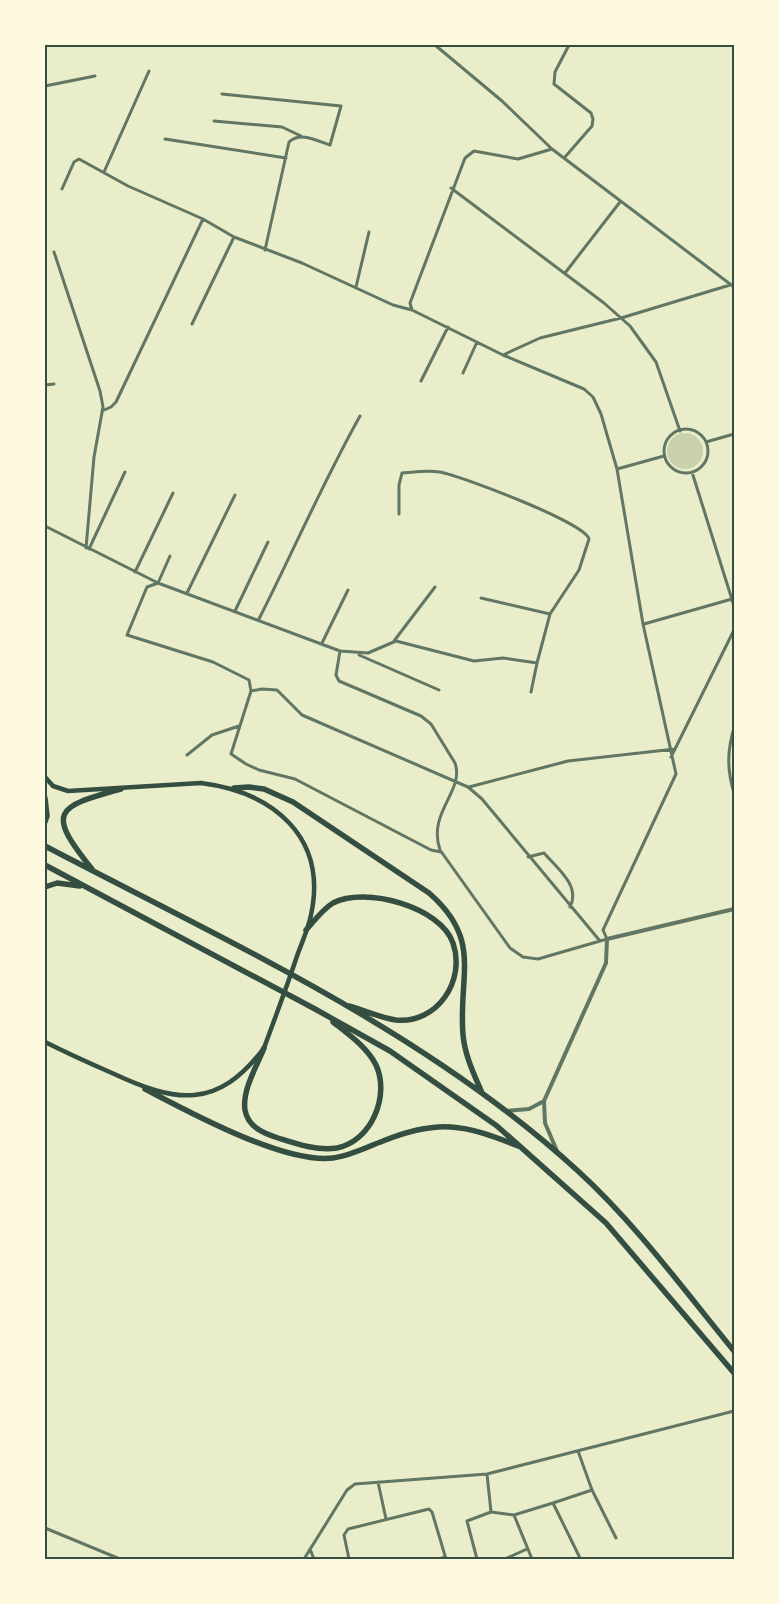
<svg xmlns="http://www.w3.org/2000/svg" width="779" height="1604" font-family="'Nunito Sans',sans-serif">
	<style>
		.green { fill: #cad2ad }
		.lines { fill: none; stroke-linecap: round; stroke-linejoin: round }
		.minor { stroke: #617663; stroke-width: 3 }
		.tertiary { stroke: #617663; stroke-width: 4 }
		.secondary { stroke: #344e41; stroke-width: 4.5 }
		.motorway { stroke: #344e41; stroke-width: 5.5 }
		.neatline { fill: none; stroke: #344e41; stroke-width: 2 }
	</style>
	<rect width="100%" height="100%" fill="#e9edc9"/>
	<path class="green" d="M667 451a18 18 0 1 1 36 0a18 18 0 1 1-36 0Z"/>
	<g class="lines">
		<path class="minor" d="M435,45L502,101L552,149L734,287
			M45,86L95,76
			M222,94L341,106L330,145C317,141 301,131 289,142L265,250
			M214,121L282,127L301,136
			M165,139L286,158
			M565,157L592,126L593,119L591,113L554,84L555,72L569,45
			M104,172L149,71
			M451,188L604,303L630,326L656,362L680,431
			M62,189L74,162L79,159L128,186L203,219L234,237L302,263L393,305L412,310
			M54,252L100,391L103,407L94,457L86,548
			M565,273L620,202
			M356,287L369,232
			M192,324L234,237
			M503,355L540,338L621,318L730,285
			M463,373L477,342
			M421,381L448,327
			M45,385L54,384
			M102,411L111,407L116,402L203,219
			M664 451a22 22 0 1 1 44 0a22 22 0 1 1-44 0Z
			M706,442L734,434
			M617,469L664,456
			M692,472L734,606
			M45,526L158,583L340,651L336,675L339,681L421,716L431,724L455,763C465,791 427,812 440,850L510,948L523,957L538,959L607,939L603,930L676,774L643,624L617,469L601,414L593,397L584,389L503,355L412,310L410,303L465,158L474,151L518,159L552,149
			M89,549L125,472
			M170,556L158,583L147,587L127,635L213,662L249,680L251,691
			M135,572L173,493
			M187,593L235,495
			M481,598L550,614
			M235,611L268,542
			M259,619C293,552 323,482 360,416
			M644,624L732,599
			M394,641L435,587
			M322,643L348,590
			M340,651L368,653L396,641L474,661L503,658L537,663L550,614L579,570L589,539C586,523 461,476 440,472C428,470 414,472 402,473L399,485V514
			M359,655L439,690
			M531,692L537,663
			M734,728C727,751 727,770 734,793
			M187,755L212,735L239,726
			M671,757L734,630
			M469,787L568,761L675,749
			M441,852L431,850L295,779L259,770L246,764L231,754L251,691L262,689L277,690L302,715L468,787L482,799L600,941
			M528,857L544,853C557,868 581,886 570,907
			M578,1451L592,1490L553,1503L580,1558
			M378,1482L386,1519
			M592,1490L616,1538
			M491,1512L514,1515
			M45,1528L120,1559
			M310,1549L314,1559
			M304,1559L347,1490L355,1484L487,1474L734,1411
			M349,1559L344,1535L348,1529L429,1509L432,1512L446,1559
			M439,1559L445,1557
			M477,1559L467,1521L491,1512L487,1474
			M505,1559L527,1549
			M532,1559L514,1515L553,1503"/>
		<path class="tertiary" d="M506,1111L529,1109L544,1101
			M557,1151L545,1123L544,1101L606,963L607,939L734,909"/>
		<path class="secondary" d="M45,777L53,786L68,791L201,783C272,792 328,836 311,915C308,930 301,944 296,959C286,989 275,1018 264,1048C217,1110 176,1103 112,1073C89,1063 67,1053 45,1042"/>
		<path class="motorway" d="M234,788L249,787L264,789L293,802L429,893C483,940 458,975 463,1035C465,1056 474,1074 482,1093
			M45,798L47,816L45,822
			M45,846C228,942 424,1030 578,1171C636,1224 684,1290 734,1351
			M45,865L315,1009L390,1051L497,1126L606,1223L734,1373
			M92,869C46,812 55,807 121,789
			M45,887L57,883L80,886
			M306,930C314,921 323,909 333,903C365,886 441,907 453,943C466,981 437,1024 396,1020C381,1018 364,1010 349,1006
			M264,1048C257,1066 242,1090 245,1110C248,1127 263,1133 278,1138C297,1144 317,1151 337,1148C372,1141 390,1095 376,1065C367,1047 348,1034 333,1022
			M145,1089C189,1112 284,1164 333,1158C350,1156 367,1147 383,1141C438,1119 464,1124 518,1146"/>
	</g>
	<rect width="779" height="1604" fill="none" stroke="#fefae0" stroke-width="92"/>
	<rect x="46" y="46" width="687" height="1512" class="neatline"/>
</svg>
